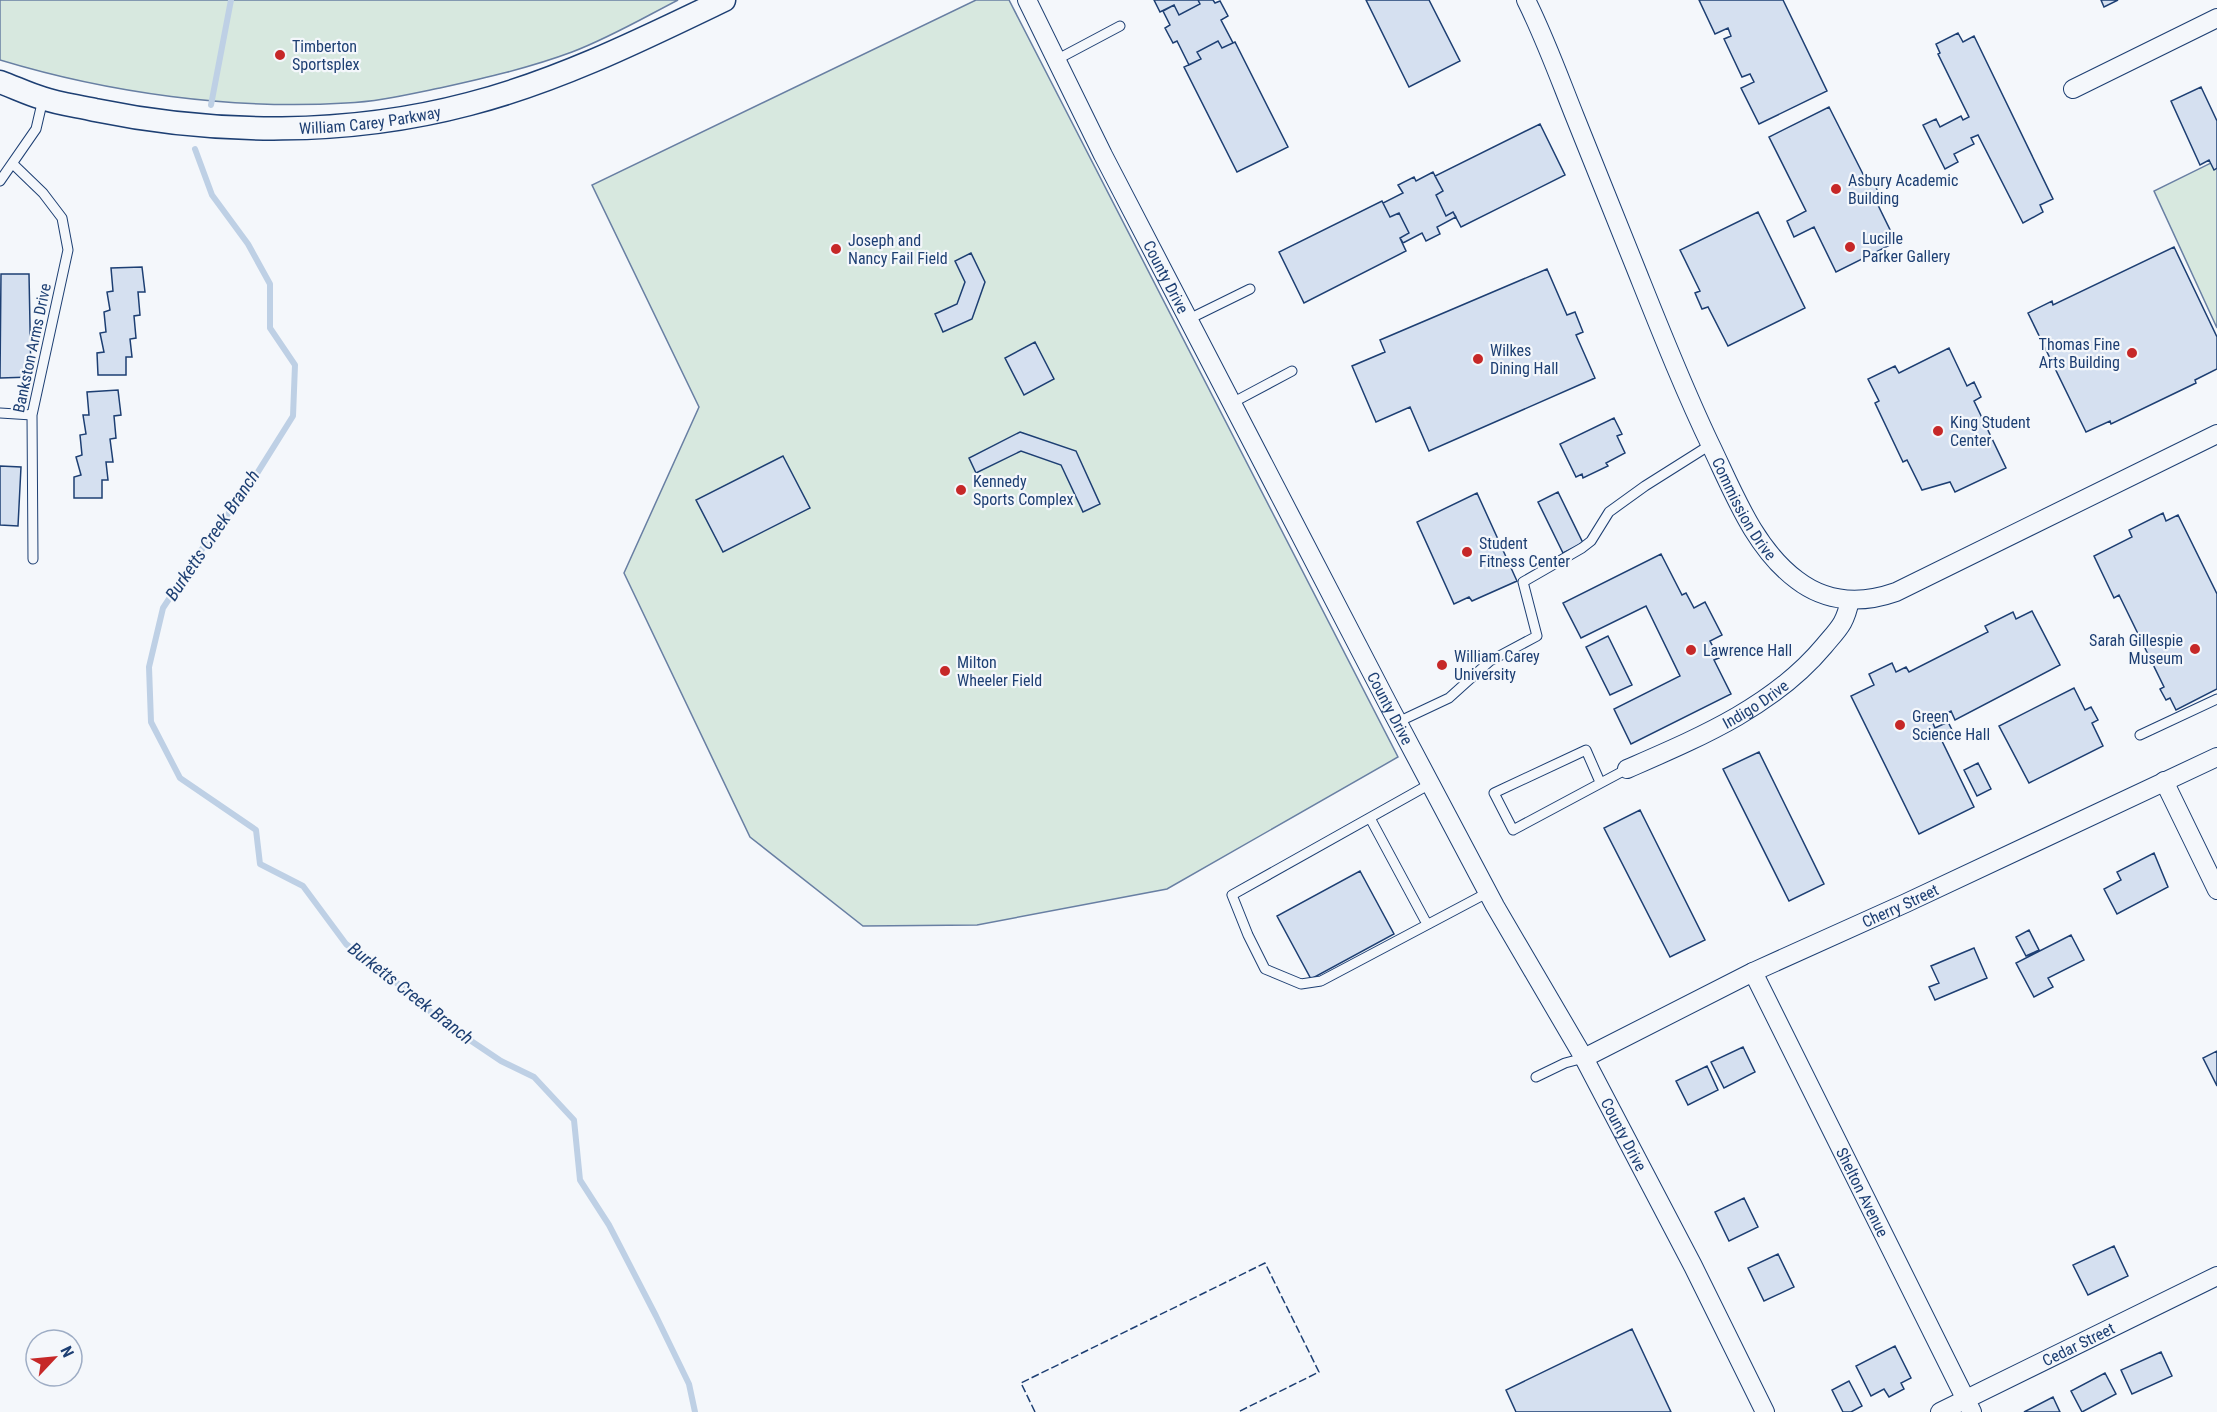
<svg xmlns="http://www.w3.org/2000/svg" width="2217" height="1412" font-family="'Roboto Condensed',sans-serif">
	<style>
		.green { fill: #d7e8df; stroke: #687fa3; stroke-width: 1.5 }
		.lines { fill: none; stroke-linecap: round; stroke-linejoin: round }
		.stream { stroke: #bed0e5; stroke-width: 6 }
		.building { fill: #d5e0f0; stroke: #1d3f73; stroke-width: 1.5 }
		.service-casing { stroke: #1d3f73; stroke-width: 11 }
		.minor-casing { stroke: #1d3f73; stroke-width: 20 }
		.tertiary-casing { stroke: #1d3f73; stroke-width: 25 }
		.service { stroke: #f4f7fb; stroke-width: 9 }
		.minor { stroke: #f4f7fb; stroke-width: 18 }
		.tertiary { stroke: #f4f7fb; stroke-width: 22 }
		.fence { stroke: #1d3f73; stroke-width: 1.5; stroke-dasharray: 8 3; stroke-linecap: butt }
		.poi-dot { fill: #c62828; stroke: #f4f7fb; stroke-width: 2 }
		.labels { text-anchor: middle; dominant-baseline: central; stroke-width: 4.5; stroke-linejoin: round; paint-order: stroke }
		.poi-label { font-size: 16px; fill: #1d3f73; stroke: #f4f7fb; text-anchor: start }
		.street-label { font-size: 16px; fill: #1d3f73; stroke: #f4f7fb }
		.water-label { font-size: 18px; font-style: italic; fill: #1d3f73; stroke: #f4f7fb }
	</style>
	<rect width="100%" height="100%" fill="#f4f7fb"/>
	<path class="green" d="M0,0H678C643,18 609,38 572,52C529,68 485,78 440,88C410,94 377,102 346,103C232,110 109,93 0,60Z
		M976,0H1009L1398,757L1167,889L977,925L863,926L750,837L624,573L699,407L592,185Z
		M2217,160V328L2154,191Z"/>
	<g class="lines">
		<path class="stream" d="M211,105L231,0
			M195,149L212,195L248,244L270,284V328L295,365L293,416L246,491L210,537L163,608L149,667L151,722L180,778L256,830L260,864L303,886L346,944L407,991L440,1020L501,1061L534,1077L574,1120L580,1180L609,1225L656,1316L689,1384L695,1412"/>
	</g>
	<path class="building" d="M1154,0H1198L1200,4L1179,15L1174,5L1160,12Z
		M1198,0H1213L1215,3L1220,1L1228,16L1221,20L1233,43L1222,48L1218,41L1197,52L1201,59L1189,65L1177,41L1173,43L1165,28L1170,25L1163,11L1174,5L1179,15L1200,4Z
		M1366,0H1429L1460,61L1409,87Z
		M1699,0H1783L1827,91L1759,124L1741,88L1754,82L1750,74L1742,77L1724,39L1731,36L1728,28L1715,34Z
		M2101,0H2118L2104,7Z
		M1958,33L1963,42L1974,36L2053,199L2040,205L2043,212L2023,223L1978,135L1971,138L1974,144L1954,154L1958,162L1945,169L1923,125L1936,119L1940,127L1961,116L1963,120L1969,117L1938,54L1940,53L1936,44Z
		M1218,41L1222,48L1235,42L1288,147L1237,172L1184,67L1201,59L1197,52Z
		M2201,87L2217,121V168L2214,170L2209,160L2200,165L2171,101Z
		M1829,107L1867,182L1872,179L1880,196L1875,199L1896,242L1836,272L1814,227L1794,237L1787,221L1806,211L1769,137Z
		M1540,124L1565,175L1461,227L1453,212L1446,216L1436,195L1443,191L1435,176Z
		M1433,172L1443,191L1436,195L1446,216L1453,212L1456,217L1437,227L1440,234L1426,241L1422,233L1403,243L1400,238L1409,233L1399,213L1390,217L1383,203L1403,193L1398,185L1414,177L1416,181Z
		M1382,201L1390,217L1399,213L1409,233L1400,238L1406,251L1304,303L1279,252Z
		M1758,212L1805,308L1728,346L1708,307L1702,309L1695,293L1700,291L1680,250Z
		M2174,247L2217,337V369L2195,380L2196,383L2111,424L2110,421L2086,432L2028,313L2052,301L2053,305Z
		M971,253L985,282L972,319L943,332L935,314L957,304L965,282L955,261Z
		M142,267L145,292H138L140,315L134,316L136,338L130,339L132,357H126V375H98L97,353L104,352L100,333L106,332L104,312L110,310L107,292L113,291L111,268Z
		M1547,269L1567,315L1575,312L1583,332L1576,335L1595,378L1429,451L1410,407L1376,422L1352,366L1385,352L1380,340Z
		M1,274H29L31,377L0,378Z
		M1035,342L1054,379L1024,395L1005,358Z
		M1949,348L1967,386L1974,382L1981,397L1974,401L2006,468L1955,492L1950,482L1922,490L1907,460L1903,462L1875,403L1879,401L1868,379L1895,366L1899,373Z
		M118,390L121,415L114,416L116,438L110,439L113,462H106L108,480H102V498H74V477L81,475L76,457L82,455L80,435L86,434L83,415H89L87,392Z
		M1614,418L1622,434L1617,436L1625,453L1606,463L1608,466L1583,478L1582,474L1576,477L1560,444Z
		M1020,432L1076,451L1100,504L1083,512L1061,465L1021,451L976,473L969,458Z
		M783,456L810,508L723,552L696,500Z
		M0,466L21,467L18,526L0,525Z
		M1558,492L1583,543L1563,553L1538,502Z
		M1477,493L1517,581L1472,601L1469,597L1454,604L1417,522Z
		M2163,513L2166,521L2178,515L2217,594V689L2176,710L2170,698L2166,700L2160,689L2164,687L2119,595L2114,598L2094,556L2132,537L2129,530Z
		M1661,554L1682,595L1686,593L1694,608L1705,602L1722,635L1710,641L1719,658L1714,660L1731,694L1631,744L1614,709L1680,676L1646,606L1581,638L1563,603Z
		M2032,611L2060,665L1955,720L1951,711L1932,721L1935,728L1948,722L1954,734L1942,741L1974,807L1919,834L1851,696L1874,685L1869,674L1892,663L1896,672L1906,667L1909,672L1988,632L1985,626L2013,612L2016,619Z
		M1608,636L1632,685L1610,695L1586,647Z
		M2074,688L2085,710L2091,707L2098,720L2092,723L2103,746L2029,783L1999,726Z
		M1759,752L1824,884L1789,901L1723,769Z
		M1978,763L1991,789L1977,796L1964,770Z
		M1640,810L1705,940L1670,957L1604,828Z
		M2154,853L2168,887L2117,914L2104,889L2121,880L2117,872Z
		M1360,871L1394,934L1311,979L1277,916Z
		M2029,930L2039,950L2026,956L2016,937Z
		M2071,935L2084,960L2048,978L2053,987L2034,997L2016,963Z
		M1974,948L1987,978L1935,1000L1929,987L1939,983L1931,966Z
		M1743,1047L1755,1072L1724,1088L1711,1062Z
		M2217,1051V1086L2203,1058Z
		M1707,1066L1718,1090L1688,1105L1676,1081Z
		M1744,1198L1758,1227L1729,1241L1715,1212Z
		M2114,1246L2128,1276L2088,1295L2073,1265Z
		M1778,1254L1794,1287L1764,1301L1748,1268Z
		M1632,1329L1671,1412H1516L1506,1390Z
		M1895,1346L1911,1378L1901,1383L1904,1389L1889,1397L1884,1389L1871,1396L1856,1366Z
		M2161,1352L2172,1376L2132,1394L2121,1370Z
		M2105,1373L2116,1394L2082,1412L2071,1391Z
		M1849,1381L1862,1406L1851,1412H1843L1832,1390Z
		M2053,1397L2060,1412H2024Z"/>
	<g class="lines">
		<defs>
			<path id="service" d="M1056,60L1120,26
				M13,164L43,193L62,218L68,250L32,415L33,559
				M0,181L36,129L43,99
				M1189,319L1250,289
				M1232,403L1292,371
				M0,413L32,415
				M1398,722L1449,698L1490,661L1537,636L1523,582L1582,548L1591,541L1609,512L1645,486L1710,445
				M2140,735L2217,699
				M1600,782L1586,750L1494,793L1513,830L1627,769
				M1430,784L1232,895L1248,935L1265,969L1301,984L1321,981L1487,893
				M1370,818L1427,924
				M1536,1077L1565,1063L1584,1058"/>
			<g id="minor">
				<path id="s1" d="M1027,0L1103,155L1387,702L1495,906L1584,1058L1693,1266L1765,1412"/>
				<path id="s2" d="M1526,0C1545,38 1559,77 1575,117C1595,168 1616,218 1636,269C1660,329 1684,390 1712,448C1734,494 1755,549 1797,580C1827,603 1862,604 1896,592L2217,434"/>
				<path d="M2073,89L2217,18"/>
				<path id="s3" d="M1627,769C1698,738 1773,707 1824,646C1839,628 1845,624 1850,600"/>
				<path d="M2164,781L2217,890"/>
				<path id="s4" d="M1753,972L1972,1412"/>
				<path id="s5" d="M1584,1058L1753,972L1906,903L2217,757"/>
				<path id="s6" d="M1940,1412L2217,1276"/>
			</g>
			<g id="tertiary">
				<path id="s7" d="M0,82C14,87 28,94 42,98C59,104 78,106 95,110C216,135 348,136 469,104C558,81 641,40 724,0"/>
			</g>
		</defs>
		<use href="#service" class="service-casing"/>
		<use href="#minor" class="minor-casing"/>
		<use href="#tertiary" class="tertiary-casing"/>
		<use href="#service" class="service"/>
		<use href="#minor" class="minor"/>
		<use href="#tertiary" class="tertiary"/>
		<path class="fence" d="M1035,1412L1021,1383L1265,1263L1319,1372L1238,1412"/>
	</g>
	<g class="poi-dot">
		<circle cx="280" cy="55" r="6"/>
		<circle cx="1836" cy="189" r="6"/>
		<circle cx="1850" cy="247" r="6"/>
		<circle cx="836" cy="249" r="6"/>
		<circle cx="2132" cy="353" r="6"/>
		<circle cx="1478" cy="359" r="6"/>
		<circle cx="1938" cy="431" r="6"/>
		<circle cx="961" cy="490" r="6"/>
		<circle cx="1467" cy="552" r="6"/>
		<circle cx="2195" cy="649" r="6"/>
		<circle cx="1691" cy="650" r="6"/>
		<circle cx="1442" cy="665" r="6"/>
		<circle cx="945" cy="671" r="6"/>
		<circle cx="1900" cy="725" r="6"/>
	</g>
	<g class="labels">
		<g class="poi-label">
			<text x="292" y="46">Timberton<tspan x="292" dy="18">Sportsplex</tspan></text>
			<text x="1848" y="180">Asbury Academic<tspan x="1848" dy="18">Building</tspan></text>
			<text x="1862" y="238">Lucille<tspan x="1862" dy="18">Parker Gallery</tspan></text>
			<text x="848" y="240">Joseph and<tspan x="848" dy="18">Nancy Fail Field</tspan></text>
			<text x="2120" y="344" text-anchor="end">Thomas Fine<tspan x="2120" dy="18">Arts Building</tspan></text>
			<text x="1490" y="350">Wilkes<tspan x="1490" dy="18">Dining Hall</tspan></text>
			<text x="1950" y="422">King Student<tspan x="1950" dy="18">Center</tspan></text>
			<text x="973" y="481">Kennedy<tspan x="973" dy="18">Sports Complex</tspan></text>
			<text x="1479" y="543">Student<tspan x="1479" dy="18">Fitness Center</tspan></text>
			<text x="2183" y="640" text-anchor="end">Sarah Gillespie<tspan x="2183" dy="18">Museum</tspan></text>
			<text x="1703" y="650">Lawrence Hall</text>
			<text x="1454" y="656">William Carey<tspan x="1454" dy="18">University</tspan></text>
			<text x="957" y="662">Milton<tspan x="957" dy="18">Wheeler Field</tspan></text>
			<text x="1912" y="716">Green<tspan x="1912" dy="18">Science Hall</tspan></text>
		</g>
		<g class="street-label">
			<text stroke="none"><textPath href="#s7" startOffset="376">William Carey Parkway</textPath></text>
			<text stroke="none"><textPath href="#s1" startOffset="310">County Drive</textPath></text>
			<text transform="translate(32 348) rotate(-78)">Bankston Arms Drive</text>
			<text stroke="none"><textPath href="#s2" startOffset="554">Commission Drive</textPath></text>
			<text stroke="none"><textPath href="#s3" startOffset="144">Indigo Drive</textPath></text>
			<text stroke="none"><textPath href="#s1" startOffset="796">County Drive</textPath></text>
			<text stroke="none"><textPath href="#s5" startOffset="351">Cherry Street</textPath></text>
			<text stroke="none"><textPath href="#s1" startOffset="1282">County Drive</textPath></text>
			<text stroke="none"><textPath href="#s4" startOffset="246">Shelton Avenue</textPath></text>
			<text stroke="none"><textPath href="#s6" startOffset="154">Cedar Street</textPath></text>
		</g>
		<g class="water-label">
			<text transform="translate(212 535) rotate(-56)">Burketts Creek Branch</text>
			<text transform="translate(411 993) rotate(38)">Burketts Creek Branch</text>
		</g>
	</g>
	<g transform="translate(54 1358) rotate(64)"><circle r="28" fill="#f4f7fb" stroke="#9eadc5" stroke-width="1.5"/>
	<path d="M0-4.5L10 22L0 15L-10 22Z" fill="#c62828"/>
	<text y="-9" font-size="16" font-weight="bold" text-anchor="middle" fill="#1d3f73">N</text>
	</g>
</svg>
